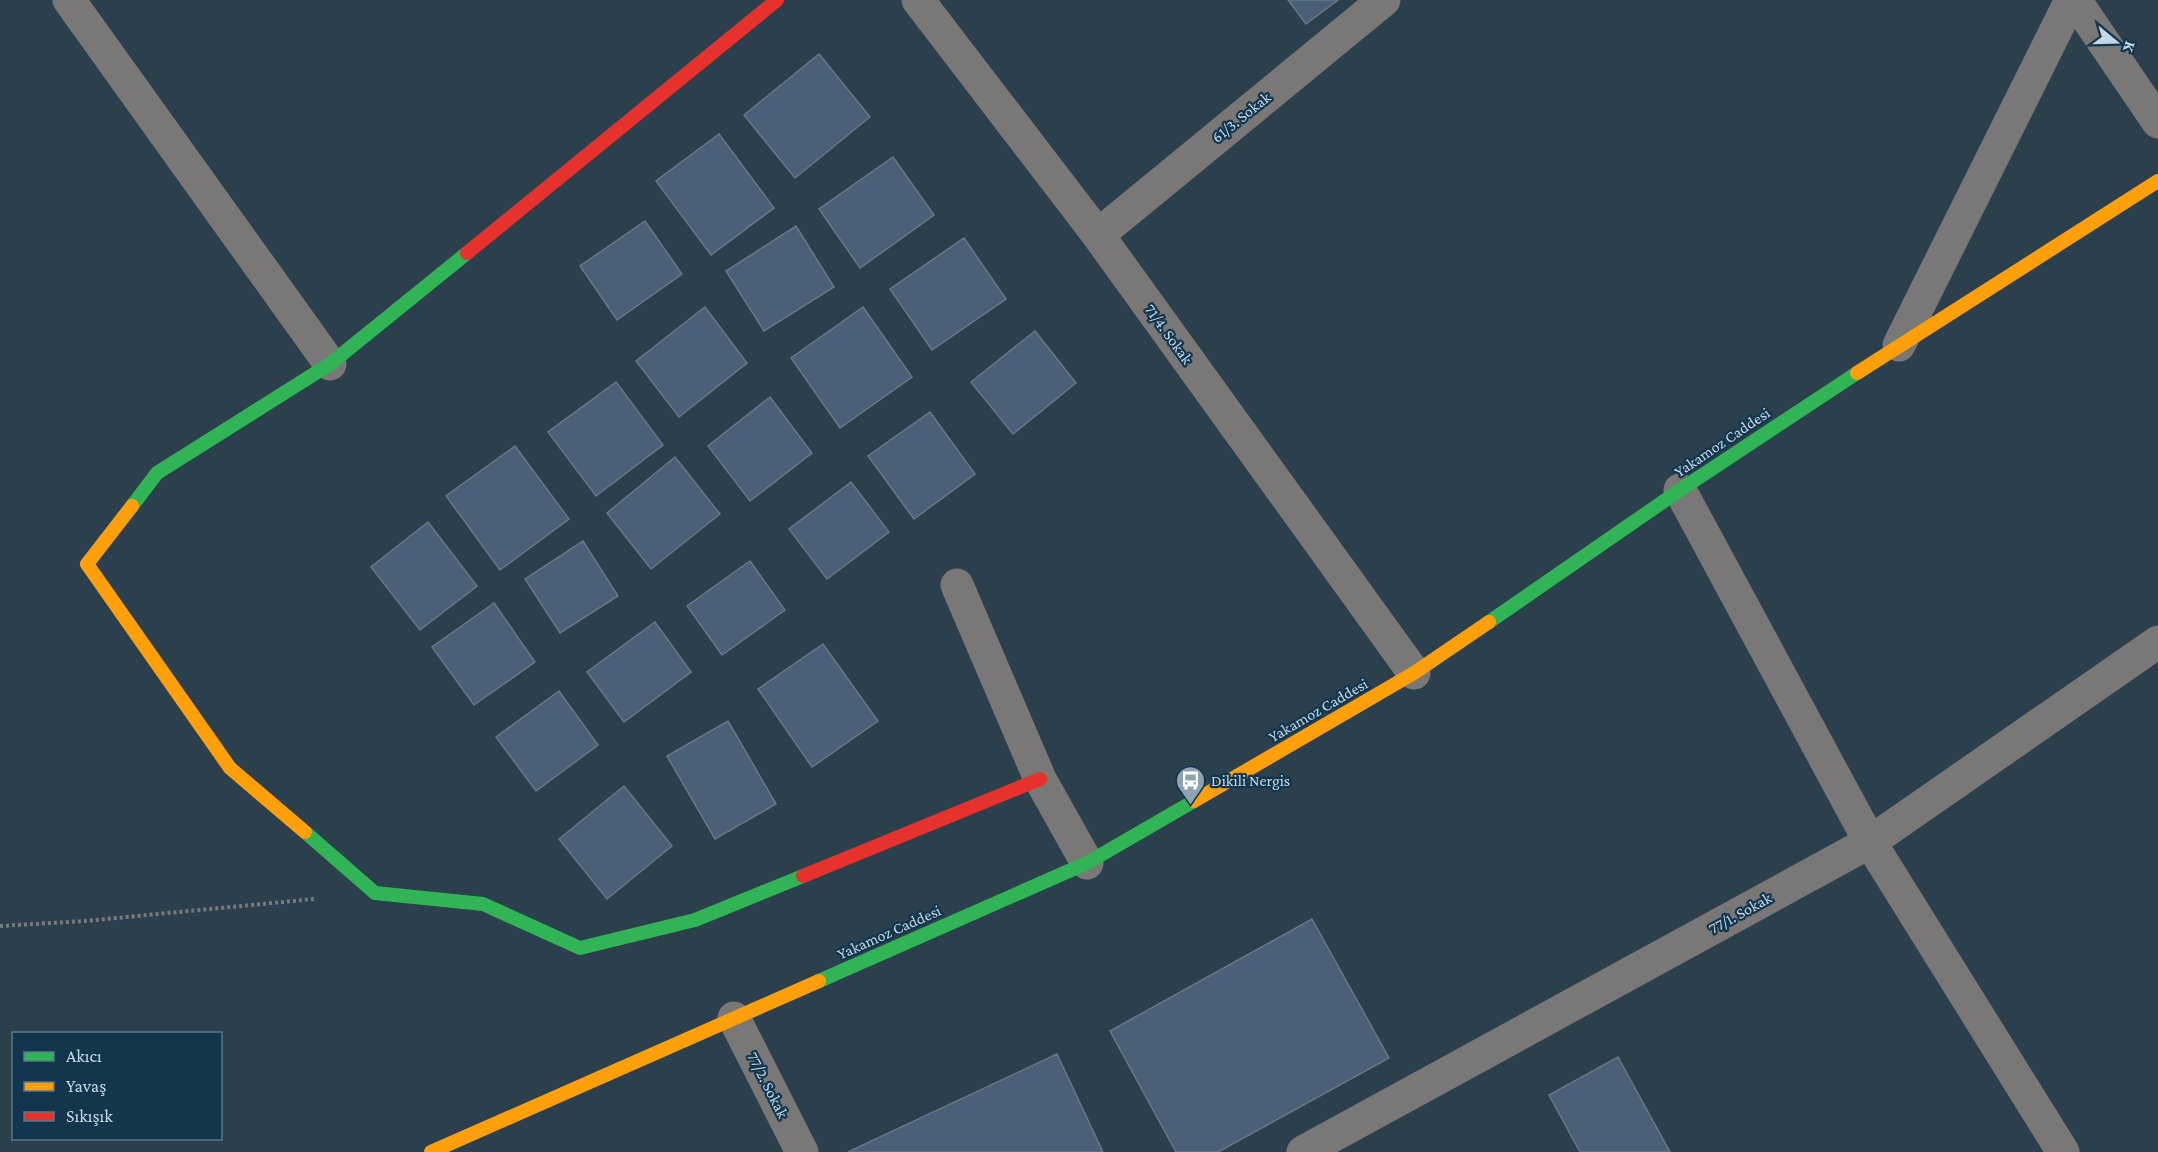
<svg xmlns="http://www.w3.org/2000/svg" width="2158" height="1152" font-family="'Crimson Pro',serif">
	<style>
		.building { fill: #4b5f79; stroke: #6a7784; stroke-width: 1.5 }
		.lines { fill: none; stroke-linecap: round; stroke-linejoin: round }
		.path { stroke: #787b7d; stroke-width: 4; stroke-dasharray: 3 3; stroke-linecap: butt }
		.street { stroke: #797876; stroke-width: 33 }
		.fast { stroke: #30b455; stroke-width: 14 }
		.slow { stroke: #ff9f0a; stroke-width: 14 }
		.jam { stroke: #e5322d; stroke-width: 14 }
		.labels { text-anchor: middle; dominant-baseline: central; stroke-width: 4.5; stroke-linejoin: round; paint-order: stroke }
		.street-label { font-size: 16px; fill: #c4d8e7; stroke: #13364f }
		.poi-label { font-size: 16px; fill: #c4d8e7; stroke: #13364f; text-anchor: start }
	</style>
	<rect width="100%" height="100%" fill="#2b3f4c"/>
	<path class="building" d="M1288,0H1338L1306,24Z
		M819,54L870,117L795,178L744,115Z
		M719,134L774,208L711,255L656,181Z
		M893,157L934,215L860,268L819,209Z
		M645,221L682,274L617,320L580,266Z
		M796,226L834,287L764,331L726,271Z
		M964,238L1006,299L932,350L890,289Z
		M705,307L747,363L679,417L636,361Z
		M863,307L912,377L840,428L791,358Z
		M1035,331L1076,383L1013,434L971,382Z
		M616,382L663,445L596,496L548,432Z
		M770,397L812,453L750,501L708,446Z
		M930,412L975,474L914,519L868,456Z
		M515,446L569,519L500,570L446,496Z
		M675,457L720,514L651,569L607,513Z
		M851,482L889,532L827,579L789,529Z
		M428,522L477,586L420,630L371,567Z
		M583,541L618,596L560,633L525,579Z
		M750,561L785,610L722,655L687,606Z
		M494,603L535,662L474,705L432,647Z
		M655,622L691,672L624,722L587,672Z
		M823,644L878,721L812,767L758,689Z
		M559,691L598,745L536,791L496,737Z
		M728,721L776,804L715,839L667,756Z
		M624,786L672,846L607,899L559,839Z
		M1312,919L1389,1058L1218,1152H1176L1110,1031Z
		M1057,1054L1103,1152H848Z
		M1618,1057L1670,1152H1580L1549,1095Z"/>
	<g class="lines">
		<path class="path" d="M0,926L85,921L314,899"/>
		<path class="street" d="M69,0L330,364
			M918,0L1098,235L1414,673
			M2075,0L2158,122
			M1098,235L1384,0
			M1899,345L2071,0
			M1680,490L1870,842L2063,1152
			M957,585L1040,779L1087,863
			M734,1018L802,1152
			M1303,1152L1870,842L2158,642"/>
		<path class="fast" d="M132,506L157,473L330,364L467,253
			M1489,622L1680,490L1857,373
			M305,832L375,893L483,904L580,948L695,920L803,876
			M819,981L1087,863L1194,801"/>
		<path class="slow" d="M1857,373L2158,181
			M132,506L87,564L230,768L305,832
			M1194,801L1414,673L1489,622
			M431,1152L819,981"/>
		<path class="jam" d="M467,253L777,0
			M803,876L1040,779"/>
	</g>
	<defs>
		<symbol id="bus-pin" viewBox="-11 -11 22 30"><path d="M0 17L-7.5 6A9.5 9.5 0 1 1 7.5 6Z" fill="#8ea2b1" stroke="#13364f"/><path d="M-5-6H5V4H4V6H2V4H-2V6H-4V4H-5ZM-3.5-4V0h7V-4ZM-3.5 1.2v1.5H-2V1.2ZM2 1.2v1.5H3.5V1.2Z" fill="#fff"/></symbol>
	</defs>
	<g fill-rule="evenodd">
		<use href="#bus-pin" x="1174" y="764" width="33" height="45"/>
	</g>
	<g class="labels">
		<g class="street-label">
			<text transform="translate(1241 117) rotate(-39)">61/3. Sokak</text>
			<text transform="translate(1169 334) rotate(54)">71/4. Sokak</text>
			<text transform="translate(1722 442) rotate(-34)">Yakamoz Caddesi</text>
			<text transform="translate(1318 710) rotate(-30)">Yakamoz Caddesi</text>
			<text transform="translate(1740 913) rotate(-29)">77/1. Sokak</text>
			<text transform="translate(889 932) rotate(-24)">Yakamoz Caddesi</text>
			<text transform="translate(768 1085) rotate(63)">77/2. Sokak</text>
		</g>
		<g class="poi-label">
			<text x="1211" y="780">Dikili Nergis</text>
		</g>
	</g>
	<rect x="12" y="1032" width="210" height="108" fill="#13364f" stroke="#5a778c" stroke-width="1.5"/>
	<rect x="24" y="1052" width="30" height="9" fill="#30b455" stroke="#5a778c" stroke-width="1.5"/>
	<text x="66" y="1062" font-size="18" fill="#c4d8e7">Akıcı</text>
	<rect x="24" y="1082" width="30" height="9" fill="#ff9f0a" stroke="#5a778c" stroke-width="1.5"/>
	<text x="66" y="1092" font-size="18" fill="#c4d8e7">Yavaş</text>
	<rect x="24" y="1112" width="30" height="9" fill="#e5322d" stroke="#5a778c" stroke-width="1.5"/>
	<text x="66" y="1122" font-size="18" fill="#c4d8e7">Sıkışık</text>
	<g transform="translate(2116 42) rotate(109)" stroke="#13364f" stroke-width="4.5" paint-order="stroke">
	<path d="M0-4.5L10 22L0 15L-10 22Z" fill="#c4d8e7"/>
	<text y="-9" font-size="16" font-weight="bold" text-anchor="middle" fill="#c4d8e7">K</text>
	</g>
</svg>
